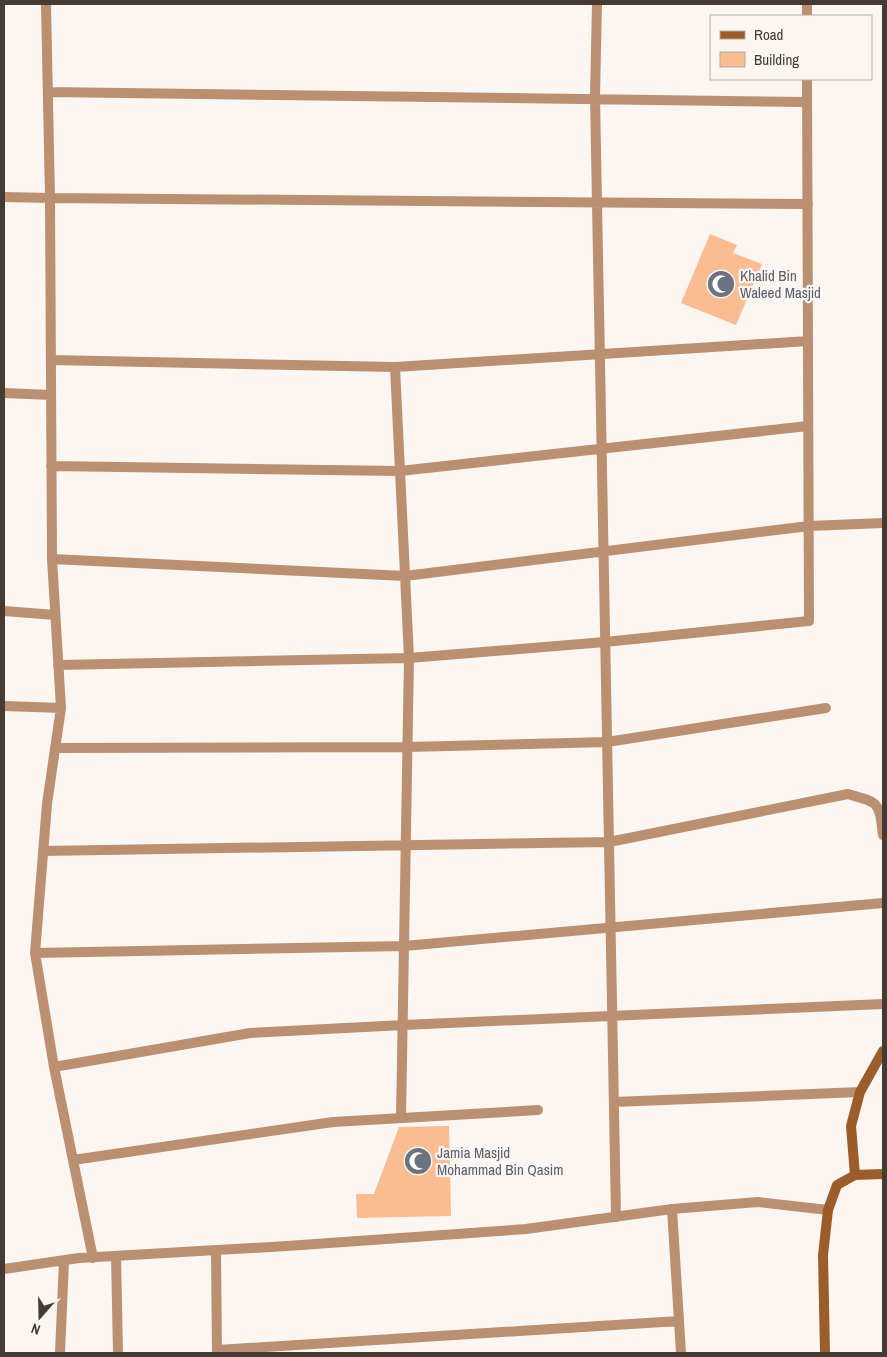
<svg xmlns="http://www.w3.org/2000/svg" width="887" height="1357" font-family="'Archivo Narrow',sans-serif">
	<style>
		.building { fill: #fabc91 }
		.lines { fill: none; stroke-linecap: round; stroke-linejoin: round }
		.street { stroke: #bb9071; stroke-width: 10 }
		.secondary { stroke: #9a5d2b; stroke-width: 10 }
		.labels { text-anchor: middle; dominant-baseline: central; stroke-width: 4.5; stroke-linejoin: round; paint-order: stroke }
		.worship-label { font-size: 15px; fill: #5b616d; stroke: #fbf6f1; text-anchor: start }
	</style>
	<rect width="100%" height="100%" fill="#fbf6f1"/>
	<path class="building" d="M710,234L737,245L733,253L762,264L736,325L681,303Z
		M449,1126L451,1216L357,1218L356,1194H374L399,1127Z"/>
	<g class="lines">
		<path class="street" d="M46,4L50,198L52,559L61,708L47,804L35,953L54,1067L93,1258
			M597,4L595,96L616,1217
			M807,4V16
			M48,92L807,102
			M4,197L50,198L808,204
			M51,360L395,367L808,341
			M395,367L409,658L401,1118
			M4,393L51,395
			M51,466L400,471L808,426
			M52,559L405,576L809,526L883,523
			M4,611L55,615
			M58,665L409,658L605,642L809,621L807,79
			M4,706L61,708
			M55,748L407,747L607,742L826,708
			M43,851L609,842L848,794C880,803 879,802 883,835
			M35,953L404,946L883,903
			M54,1067L250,1033L403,1025L883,1004
			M614,1102L860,1092
			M73,1160L333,1122L538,1110
			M672,1209L681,1353
			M216,1250L217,1353
			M116,1256L118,1353
			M4,1269L79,1258L287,1246L526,1229L672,1209L758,1202L828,1210
			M217,1350L679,1321
			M60,1353L64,1261"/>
		<path class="secondary" d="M855,1175L851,1126L860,1092L883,1051
			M825,1353L823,1255L828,1210L837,1185L855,1175L883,1174"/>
	</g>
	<defs>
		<symbol id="mosque-disc" viewBox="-11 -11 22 22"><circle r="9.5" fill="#6b7280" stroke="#fbf6f1"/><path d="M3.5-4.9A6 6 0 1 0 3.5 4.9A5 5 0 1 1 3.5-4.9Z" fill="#fff"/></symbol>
	</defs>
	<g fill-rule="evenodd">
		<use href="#mosque-disc" x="705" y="268" width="32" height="32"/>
		<use href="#mosque-disc" x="402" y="1145" width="32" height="32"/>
	</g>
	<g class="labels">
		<g class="worship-label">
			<text x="740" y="275">Khalid Bin<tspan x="740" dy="17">Waleed Masjid</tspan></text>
			<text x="437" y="1152">Jamia Masjid<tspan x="437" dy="17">Mohammad Bin Qasim</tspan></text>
		</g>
	</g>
	<rect width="887" height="1357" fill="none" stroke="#453b32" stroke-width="10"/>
	<rect x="710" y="15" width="162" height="65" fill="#fbf6f1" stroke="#b2aba5"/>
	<rect x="720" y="31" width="25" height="8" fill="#9a5d2b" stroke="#b2aba5"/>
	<text x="754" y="40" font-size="15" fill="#453b32">Road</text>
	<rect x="720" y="52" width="25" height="15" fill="#fabc91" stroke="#b2aba5"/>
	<text x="754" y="65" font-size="15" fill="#453b32">Building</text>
	<g transform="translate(40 1317) rotate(200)" stroke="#fbf6f1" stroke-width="4" paint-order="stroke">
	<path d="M0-4L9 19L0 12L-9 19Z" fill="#453b32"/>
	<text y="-8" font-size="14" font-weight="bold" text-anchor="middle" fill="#453b32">N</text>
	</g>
</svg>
